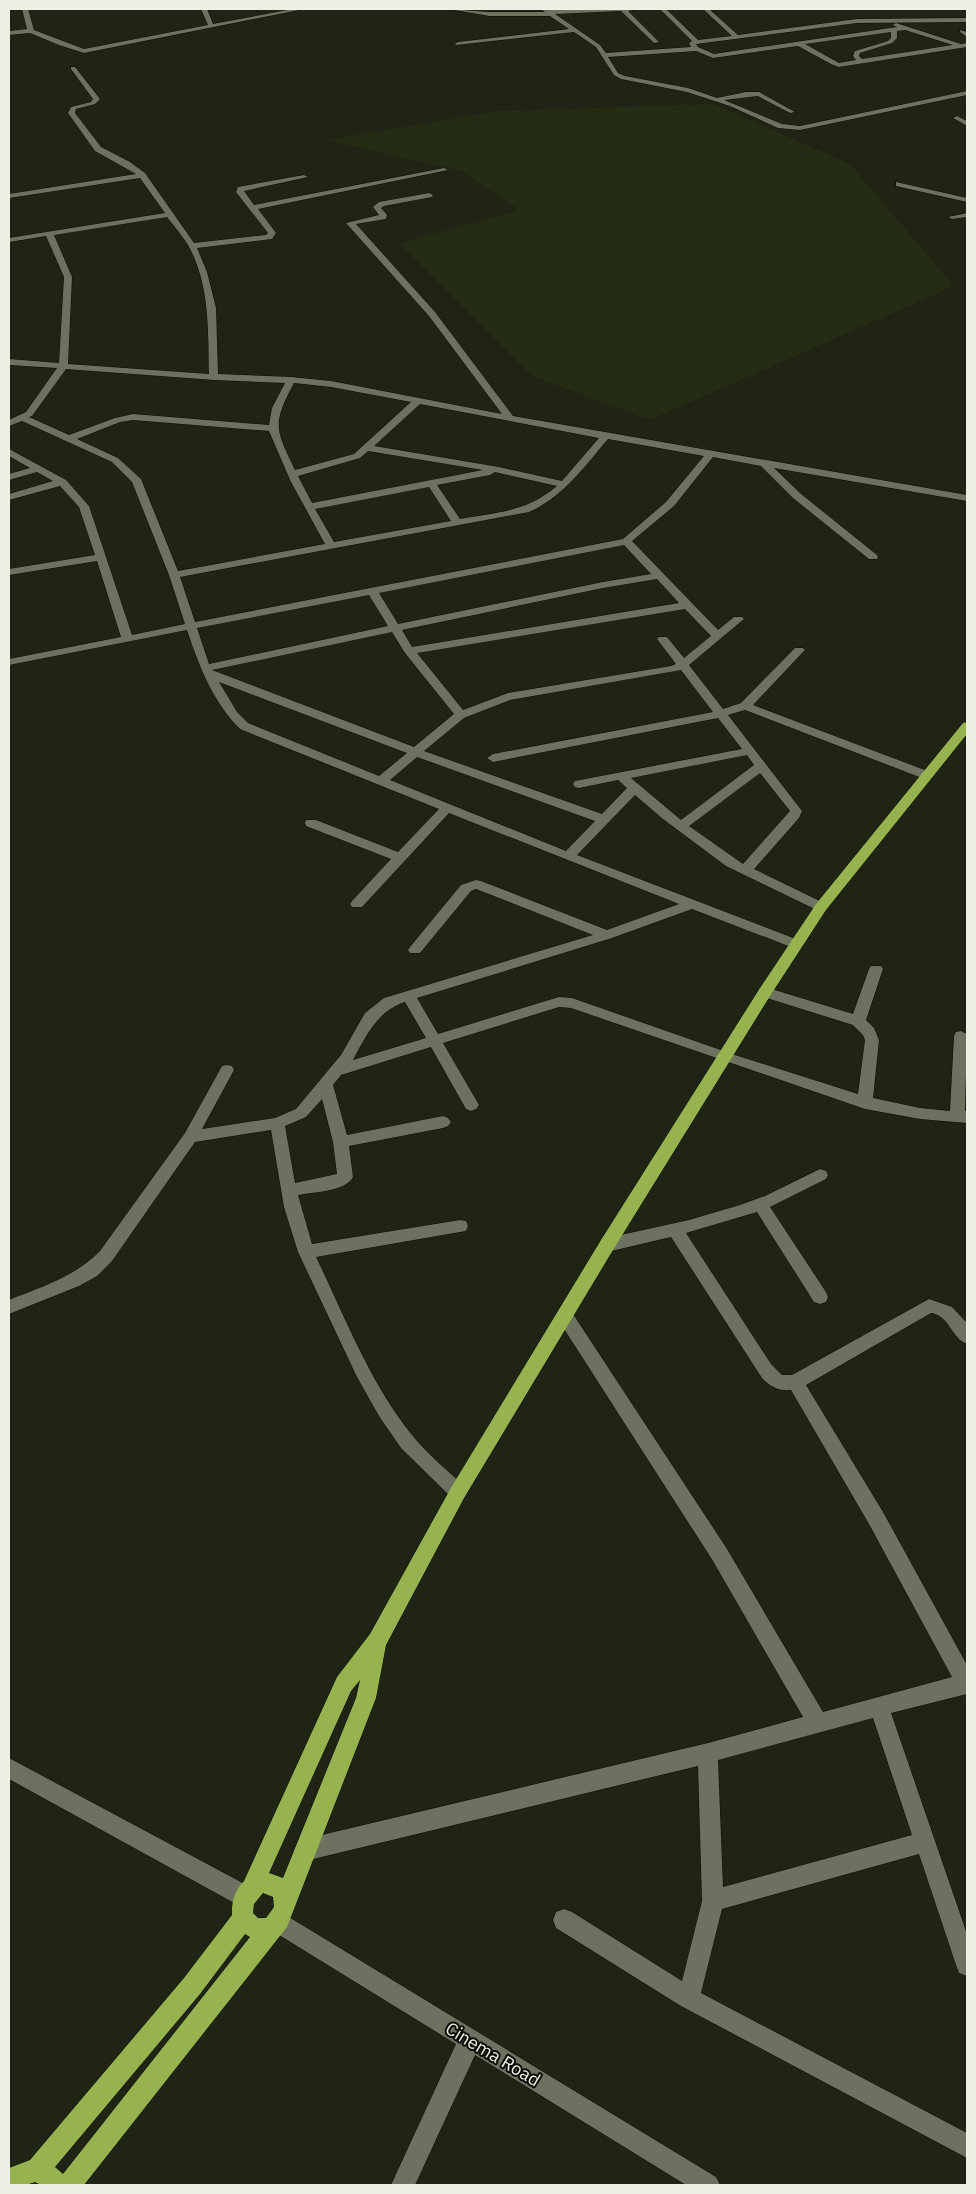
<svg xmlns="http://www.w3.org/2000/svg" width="976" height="2194" font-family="'IBM Plex Sans',sans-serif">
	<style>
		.built { fill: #252c15 }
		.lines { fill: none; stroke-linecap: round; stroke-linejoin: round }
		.minor-casing { stroke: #090d02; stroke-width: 1 }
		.highway-casing { stroke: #090d02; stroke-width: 1 }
		.minor { fill: #6c725f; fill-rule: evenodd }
		.highway { fill: #96b34f; fill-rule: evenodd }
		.labels { text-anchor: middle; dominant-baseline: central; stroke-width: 4; stroke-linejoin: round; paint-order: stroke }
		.near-street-label { font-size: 18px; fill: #ecf0e5; stroke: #0a0c06 }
	</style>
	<rect width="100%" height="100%" fill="#1f2414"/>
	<path class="built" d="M714,104L850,164L954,286L650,420L532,376L399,243L519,210L461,171L326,140L499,111Z"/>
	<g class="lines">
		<defs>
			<path id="minor" d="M22,9H28L34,30L84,49L208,25L201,9H207L213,24L293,9H304L84,53L59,45L30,33L9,35V31L27,29Z
				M449,9L489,12H545L541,9H637L628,11L659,42L654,43L621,11L555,14L600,45L606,53L691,47L689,43L692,41L660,9H666L698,40L732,36L703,9H709L738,35L857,19L967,18V22L857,23L696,44L698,47L714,54L897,27L893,25L896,23L961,44L967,43V47L839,67L831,64L798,46L713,58L696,51L608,57L618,73L625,76L688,88L717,98L746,92H759L795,112L790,113L758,96L724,100L782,124L800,126L967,91V95L800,130L778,128L730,106L687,92L621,79L614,75L596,47L574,32L456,45L455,44L458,42L569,29L550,16H489ZM905,30L953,45L862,59L859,56L860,53L892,43L897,38V31ZM891,32V38L888,41L855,51L853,56L856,60L839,63L805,44Z
				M960,30L967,32V37L960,32Z
				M71,67H75L100,99L95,104L76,109L75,113L101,147L130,162L145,173L194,243L266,235L268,233L236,192L238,187L304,175L308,177L244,191L254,205L444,168L448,170L258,209L276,233L272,239L197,248L207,272L216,308L218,374L291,377L331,381L502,414L429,316L346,223L379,215L373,207L379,202L429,193L433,195L432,197L384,206L381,208L387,215L386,219L356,224L435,312L513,416L967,495V501L774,468L801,494L877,555L878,557L877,559H869L793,498L761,466L713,457L674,506L632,541L718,630L734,617H742L744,619L689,665L723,709L741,703L795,648H803L805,650L803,652L753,705L930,772L932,775L926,779L922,778L745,710L728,715L802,811L799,818L754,869L826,904L828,907L826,910L821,912L726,866L663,819L635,795L577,855L801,941L803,944L801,947H791L692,909L612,938L417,998L438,1034L559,997L572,998L735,1055L858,1094L865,1040L863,1035L853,1025L760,996L758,992L760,988L765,987L853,1014L869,969L871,966H881L883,969L866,1020L874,1028L879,1040L873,1098L920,1108L950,1111L954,1036L956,1032L961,1031L967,1034L965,1111H967V1123L920,1119L865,1109L571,1008L559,1007L443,1043L479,1105L476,1109L471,1111L466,1109L431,1047L341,1075L333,1085L347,1135L443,1116L448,1118L451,1122L448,1126L443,1128L349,1146L353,1177C345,1192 313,1192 298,1195L312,1244L460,1220L466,1221L468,1226L466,1231L460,1232L316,1257C345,1317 370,1383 412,1435C427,1454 447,1470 464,1486L467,1492L464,1498L458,1500L452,1498L401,1448L379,1416L357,1377L298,1252L284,1207L271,1130L195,1142L112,1261L97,1276L79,1286L9,1314V1300C43,1286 73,1278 100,1251L185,1133L222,1066L227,1065L232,1066L234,1070L202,1129L275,1118L296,1109L341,1055L365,1013L384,998L593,935L476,889L471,891L420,953H410L408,950L410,947L461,885L476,880L481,881L607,930L679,904L449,813L362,907H352L350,904L352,901L391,859L306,826L305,823L306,820H316L398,852L439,809L240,729C213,702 199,666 187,630L9,665V659L121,637L97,561L9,575V569L95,555L79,507L60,486L9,500V494L53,481L37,472L9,480V474L30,468L9,456V449L66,480L89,506L132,635L185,624L169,575L132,482L112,462L22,421L9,426V420L26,412L57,368L9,365V359L59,363L64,277L46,236L9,242V238L165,213L140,178L9,198V194L136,174L95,151L68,113L71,107L91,102L93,99L71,69ZM167,217C174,226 182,235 188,245C210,284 208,331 209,374L68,364L72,277L54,235ZM66,369L214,380L285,383L272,408L269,425L133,414L115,418L69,435L29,417L32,416ZM294,383L331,387L411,402L354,454L295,470C275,429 272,424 294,383ZM420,404L599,438L562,481L499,467L374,446ZM133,420L269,431L291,482L325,544L178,571L141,479L118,458L77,439L120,422ZM608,439L704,456L666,502L623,539L195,622L180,577L529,512C563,497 584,467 608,439ZM368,451L483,470L312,503L298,476L360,458ZM495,472L499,473L557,486C526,512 498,512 460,519L437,485L490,475ZM429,487L451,521L334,542L315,509ZM624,545L651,574L603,582L398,624L379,593ZM657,579L679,603L412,647L402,630L603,588ZM369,595L388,626L209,664L197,628ZM685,609L711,636L684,658L667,637H659L657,639L676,664L671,666L508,693L463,710L417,653ZM392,632L405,653L454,714L414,747L212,670ZM681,670L713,712L493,754L487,758L493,762L718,718L742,749L575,781L573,784L575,787L579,788L618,780L627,788L602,814L424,751L464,718L510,700ZM219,682L407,753L379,776L248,723L237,712ZM747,755L754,765L681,820L631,778ZM417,757L595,821L566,851L390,780ZM760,773L790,811L743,864L689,826ZM405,1002L426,1038L353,1060C366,1036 377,1011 405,1002ZM322,1099L333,1142L337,1174L295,1183L285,1126L306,1117Z
				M957,116L967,121V126L955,119L953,118Z
				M896,182L967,198V202L896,186Z
				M967,213V217L952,219L948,217Z
				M820,1169L826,1171L828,1175L826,1179L770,1207L826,1292L828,1297L826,1302L820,1304L814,1302L757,1212L686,1233L771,1364L782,1375H792L929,1299L952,1307L967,1323V1344C952,1339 949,1315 931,1313L806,1385L883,1512L967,1665V1694L891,1713L967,1934V1976L959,1973L956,1965L919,1854L722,1909L701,1993L967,2133V2158L681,2006L556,1928L553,1920L556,1912L564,1909L572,1912L682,1981L702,1901L698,1766L305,1861L298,1857L294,1850L298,1843L305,1839L708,1743L803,1717L713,1561L559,1321L557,1316L559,1311L565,1309L571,1311L727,1549L823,1712L952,1677L869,1524L791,1390C779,1391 770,1387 762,1378L671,1237L607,1252L601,1250L599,1245L601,1240L607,1238L689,1220L740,1205L765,1196ZM873,1718L912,1835L723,1887L718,1760Z
				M9,1758L252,1888L255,1896L252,1904L244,1907L236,1904L9,1779Z
				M279,1911L716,2177L720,2185H686L475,2055L415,2185H391L456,2044L271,1930L268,1922L271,1914Z"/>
			<path id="highway" d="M967,722V734L826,910L770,996L613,1250L464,1498L386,1645L376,1698L287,1927L84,2185H41L35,2182L26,2185H9V2168L30,2160L184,1978L232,1915C231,1903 235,1890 244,1881L337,1677L370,1634L452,1486L601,1240L760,988L816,904L963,723ZM360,1680L356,1698L283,1878L269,1873L351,1691ZM263,1893L273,1897L274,1907L266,1918H258L253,1913L254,1904ZM245,1934L250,1937L63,2174L55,2167L200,1994Z"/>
		</defs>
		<use href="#minor" class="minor-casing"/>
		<use href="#highway" class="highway-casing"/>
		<use href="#minor" class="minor"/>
		<use href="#highway" class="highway"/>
	</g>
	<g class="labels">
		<g class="near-street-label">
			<text transform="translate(493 2054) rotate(31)">Cinema Road</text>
		</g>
	</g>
	<rect width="976" height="2194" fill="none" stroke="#ecf0e5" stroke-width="20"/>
</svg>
